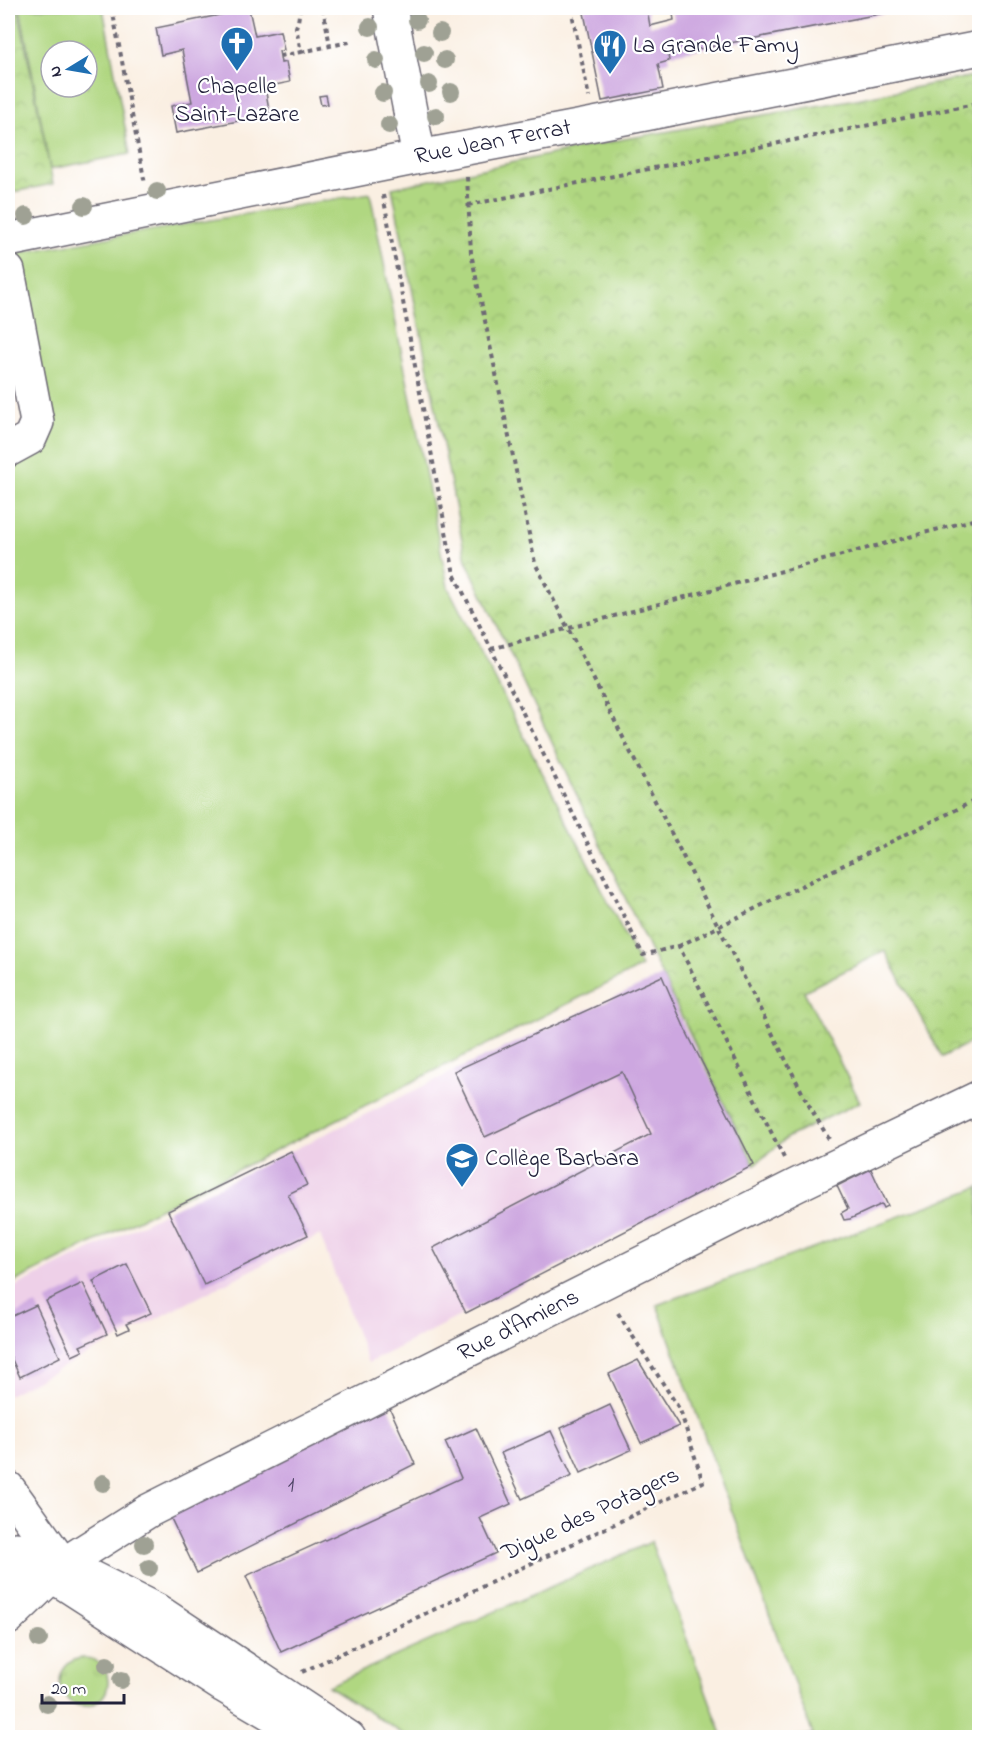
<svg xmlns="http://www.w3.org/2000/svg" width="987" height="1745" font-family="'Indie Flower',sans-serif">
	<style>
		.built { fill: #eed0e8 }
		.grass { fill: url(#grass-tufts); stroke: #697c5e; stroke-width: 1.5 }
		.park { fill: url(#park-crowns); stroke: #697c5e; stroke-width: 1.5 }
		.garden { fill: #b0d781; stroke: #697c5e; stroke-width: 1.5; fill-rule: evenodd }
		.building { fill: #cda7e0 }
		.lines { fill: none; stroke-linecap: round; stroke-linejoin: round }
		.minor-casing { stroke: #6e6a75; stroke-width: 36 }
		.path { stroke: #6e6a75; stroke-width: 4; stroke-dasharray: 4.5 4.5; stroke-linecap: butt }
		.minor { stroke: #fff; stroke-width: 33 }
		.tree { fill: #9fa194 }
		.labels { text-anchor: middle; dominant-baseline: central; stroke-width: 4.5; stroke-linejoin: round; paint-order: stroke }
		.number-label { font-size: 21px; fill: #4d4364 }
		.poi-label { font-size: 24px; fill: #22223b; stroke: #fff; text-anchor: start }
		.street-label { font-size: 24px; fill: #22223b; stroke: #fff }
	</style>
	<defs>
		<pattern id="grass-tufts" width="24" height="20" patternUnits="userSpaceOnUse" patternTransform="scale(1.5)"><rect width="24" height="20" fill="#b0d781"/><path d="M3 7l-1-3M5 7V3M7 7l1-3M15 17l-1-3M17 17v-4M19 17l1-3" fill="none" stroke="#97b870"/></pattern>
		<pattern id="park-crowns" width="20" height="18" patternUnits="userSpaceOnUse" patternTransform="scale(1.5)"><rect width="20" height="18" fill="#b0d781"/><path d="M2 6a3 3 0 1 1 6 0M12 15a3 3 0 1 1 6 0" fill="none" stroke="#97b870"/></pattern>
	</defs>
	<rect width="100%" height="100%" fill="#fff"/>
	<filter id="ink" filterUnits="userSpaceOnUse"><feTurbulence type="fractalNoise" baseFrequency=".0167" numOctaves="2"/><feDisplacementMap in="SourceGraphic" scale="12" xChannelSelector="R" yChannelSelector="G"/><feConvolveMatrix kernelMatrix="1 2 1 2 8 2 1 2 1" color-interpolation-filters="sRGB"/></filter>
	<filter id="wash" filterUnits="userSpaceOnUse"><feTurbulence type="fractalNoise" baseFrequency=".008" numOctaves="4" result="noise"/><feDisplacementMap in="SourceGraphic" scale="24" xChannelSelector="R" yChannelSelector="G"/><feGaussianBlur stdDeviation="1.35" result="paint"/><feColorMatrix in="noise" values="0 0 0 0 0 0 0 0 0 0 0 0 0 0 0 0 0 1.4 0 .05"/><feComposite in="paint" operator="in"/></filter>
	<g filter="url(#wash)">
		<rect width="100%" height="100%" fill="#faefe2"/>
		<path class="built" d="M685,1029L754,1165L368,1363L320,1235L8,1395V1290L454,1071Z"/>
		<path class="grass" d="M60 1682a24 24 0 1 1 48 0a24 24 0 1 1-48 0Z"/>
		<path class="park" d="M8,8H18L53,184L8,193Z
			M979,75V1038L942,1057L885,951L804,991L860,1102L788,1137L754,1165L662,976L466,560L392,188L624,139L851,100Z"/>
		<path class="garden" d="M20,8H103L130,154L50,169ZM51,51H87V87H51Z
			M370,193L448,587L641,967L8,1285V453L47,429L18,253Z
			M979,1187V1737H791L813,1735L657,1305Z
			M651,1542L723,1737H408L328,1686Z"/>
		<g id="blocks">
			<path class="building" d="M583,8H647L650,26L674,20L672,8L905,9L668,55L669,61L658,64L663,89L602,101Z
				M249,9L255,36L280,31L284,50L279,51L281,63L286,62L290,82L265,87L270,115L176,133L171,106L192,102L182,50L161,55L156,28Z
				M326,95L328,104L321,105L319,96Z
				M662,976L685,1029L754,1165L466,1313L433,1248L651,1134L622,1072L485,1137L454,1071Z
				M291,1151L307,1185L288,1194L308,1235L204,1285L168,1211Z
				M871,1169L888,1206L884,1208L882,1204L850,1219L844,1220L841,1213L848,1209L837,1186Z
				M127,1264L151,1313L126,1324L129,1329L118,1334L93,1281Z
				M83,1283L107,1334L80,1346L83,1351L72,1356L46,1301Z
				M36,1305L60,1357L20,1377L8,1351V1318Z
				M638,1360L679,1426L641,1443L609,1374Z
				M386,1400L415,1464L197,1573L166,1508Z
				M610,1405L631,1450L581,1473L561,1428Z
				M476,1428L511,1504L480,1518L496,1553L281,1652L246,1576L461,1478L445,1442Z
				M551,1431L572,1476L522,1499L501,1453Z"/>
		</g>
	</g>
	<g filter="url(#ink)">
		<use href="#blocks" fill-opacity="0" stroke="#6e6a75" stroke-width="1.5"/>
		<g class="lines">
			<defs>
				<path id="minor" d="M390,8L419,157
					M8,240L419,157L594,124L980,48
					M8,271L37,422L30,438L8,450
					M8,1488L66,1569
					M8,1552L16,1549L64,1564L156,1610L349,1738
					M8,1576C26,1564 34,1569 53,1576L224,1686L312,1738
					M8,1618L64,1564L148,1511L797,1185L980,1097"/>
			</defs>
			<use href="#minor" class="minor-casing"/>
			<path class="path" d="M112,8L145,184
				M323,8L330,46
				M571,8L589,97
				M301,52L354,41
				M280,56L301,52L296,27L298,22L300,8
				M467,177L471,253L535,563L808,1104L829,1139
				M383,195L454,574L643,955L679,946L784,1158
				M468,205L980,103
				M491,649L980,518
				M679,946L980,798
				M302,1672L703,1482L680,1410L616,1310"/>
			<use href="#minor" class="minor"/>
		</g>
		<g class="tree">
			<circle cx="417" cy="20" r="9"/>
			<circle cx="370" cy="27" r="9"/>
			<circle cx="440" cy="33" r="9"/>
			<circle cx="424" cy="53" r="9"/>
			<circle cx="376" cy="60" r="9"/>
			<circle cx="445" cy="60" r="9"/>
			<circle cx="429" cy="84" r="9"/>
			<circle cx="451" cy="92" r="9"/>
			<circle cx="383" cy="93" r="9"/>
			<circle cx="436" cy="116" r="9"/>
			<circle cx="389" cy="125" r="9"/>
			<circle cx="157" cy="191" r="9"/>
			<circle cx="84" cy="206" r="9"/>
			<circle cx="26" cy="216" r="9"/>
			<circle cx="103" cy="1483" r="9"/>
			<circle cx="144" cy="1544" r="9"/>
			<circle cx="149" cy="1568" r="9"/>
			<circle cx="39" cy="1639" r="9"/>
			<circle cx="107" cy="1665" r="9"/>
			<circle cx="121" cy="1680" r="9"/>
			<circle cx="47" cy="1704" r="9"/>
		</g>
	</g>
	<defs>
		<symbol id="church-pin" viewBox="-11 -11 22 30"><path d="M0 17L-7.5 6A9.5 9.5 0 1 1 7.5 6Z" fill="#1f6fb2" stroke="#fff"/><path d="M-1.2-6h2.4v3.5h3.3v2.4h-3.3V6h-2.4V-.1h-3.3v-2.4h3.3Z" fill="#fff"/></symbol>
		<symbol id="restaurant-pin" viewBox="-11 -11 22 30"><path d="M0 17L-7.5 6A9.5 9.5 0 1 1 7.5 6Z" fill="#1f6fb2" stroke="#fff"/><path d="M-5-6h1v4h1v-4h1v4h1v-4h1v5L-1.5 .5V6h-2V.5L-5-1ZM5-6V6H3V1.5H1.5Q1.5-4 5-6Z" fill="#fff"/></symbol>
		<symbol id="school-pin" viewBox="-11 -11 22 30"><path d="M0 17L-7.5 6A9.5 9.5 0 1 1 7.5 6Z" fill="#1f6fb2" stroke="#fff"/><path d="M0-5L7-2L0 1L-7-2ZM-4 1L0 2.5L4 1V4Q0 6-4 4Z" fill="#fff"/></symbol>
	</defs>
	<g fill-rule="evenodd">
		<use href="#church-pin" x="218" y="24" width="38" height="52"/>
		<use href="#restaurant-pin" x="591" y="27" width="38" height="52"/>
		<use href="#school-pin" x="443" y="1140" width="38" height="52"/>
	</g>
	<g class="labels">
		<g class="number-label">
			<text x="291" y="1486">1</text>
		</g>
		<g class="poi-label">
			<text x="633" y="46">La Grande Famy</text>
			<text x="237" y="87" text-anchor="middle">Chapelle<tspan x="237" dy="28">Saint-Lazare</tspan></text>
			<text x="485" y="1159">Collège Barbara</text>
		</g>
		<g class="street-label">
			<text transform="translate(493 143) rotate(-11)">Rue Jean Ferrat</text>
			<text transform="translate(519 1326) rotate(-27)">Rue d'Amiens</text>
			<text transform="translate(591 1515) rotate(-25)">Digue des Potagers</text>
		</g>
	</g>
	<rect width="987" height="1745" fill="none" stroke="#fff" stroke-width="30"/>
	<g transform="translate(69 69) rotate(259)"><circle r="28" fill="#ffffff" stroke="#a7a7b1" stroke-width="1.5"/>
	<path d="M0-4.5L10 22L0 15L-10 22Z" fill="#1f6fb2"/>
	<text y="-9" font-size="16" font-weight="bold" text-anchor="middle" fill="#22223b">N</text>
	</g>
	<path d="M42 1694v9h82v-9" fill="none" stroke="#22223b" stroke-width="3"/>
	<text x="51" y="1694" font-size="18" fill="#22223b" stroke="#ffffff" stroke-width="4.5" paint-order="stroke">20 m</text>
</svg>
